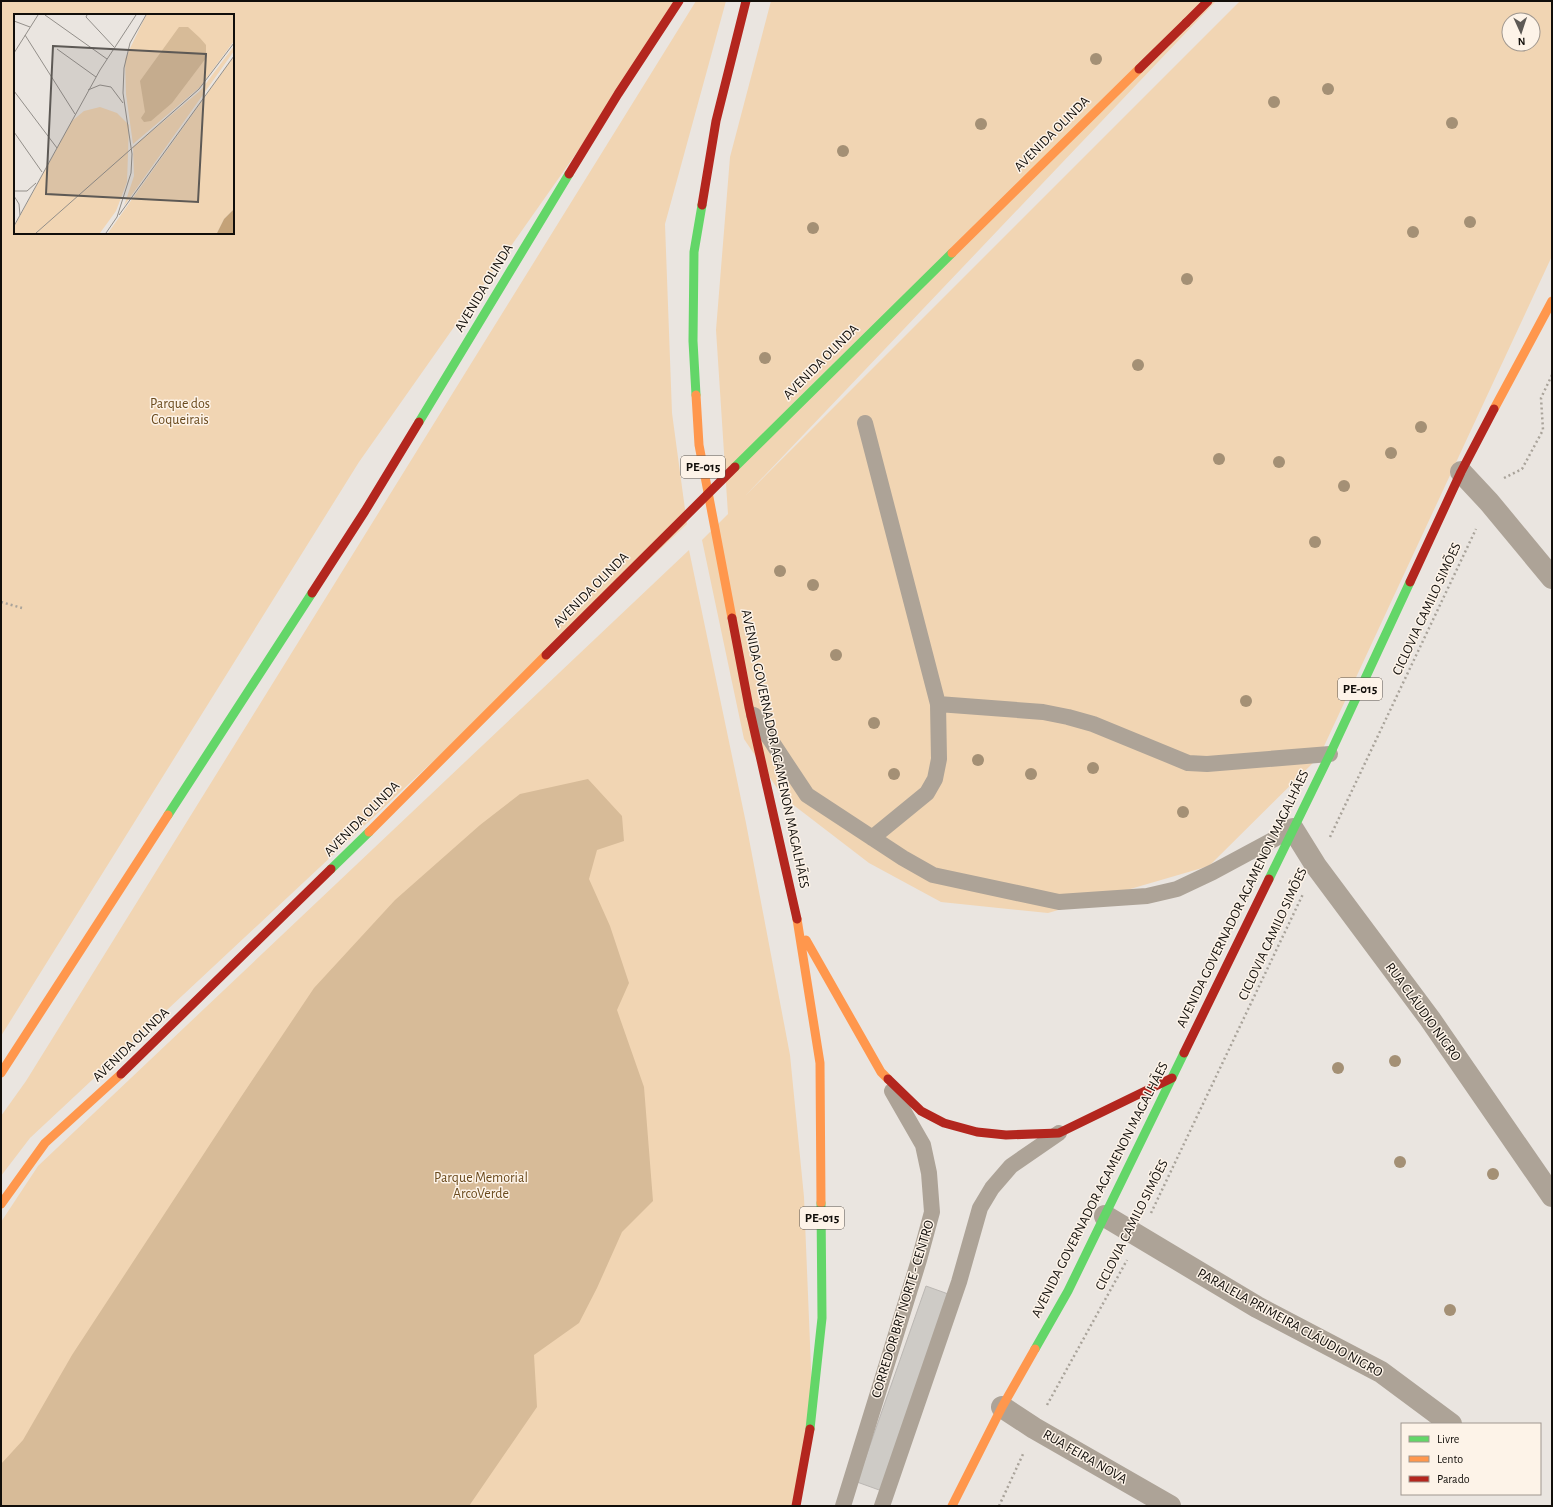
<svg xmlns="http://www.w3.org/2000/svg" width="1553" height="1507" font-family="'Alegreya Sans',sans-serif">
	<style>
		.green { fill: #f1d5b3; fill-rule: evenodd }
		.forest { fill: #d7bb98 }
		.building { fill: #cecbc6; stroke: #bbb7b3 }
		.lines { fill: none; stroke-linecap: round; stroke-linejoin: round }
		.path { stroke: #a9a39a; stroke-width: 2.5; stroke-dasharray: 2 3; stroke-linecap: butt }
		.lane { stroke: #ada397; stroke-width: 16 }
		.street { stroke: #ada397; stroke-width: 22 }
		.fast { stroke: #63d668; stroke-width: 9 }
		.slow { stroke: #ff974d; stroke-width: 9 }
		.jam { stroke: #b3261e; stroke-width: 9 }
		.fast-bridge { stroke: #63d668; stroke-width: 9 }
		.slow-bridge { stroke: #ff974d; stroke-width: 9 }
		.jam-bridge { stroke: #b3261e; stroke-width: 9 }
		.tree { fill: #a49075 }
		.labels { text-anchor: middle; dominant-baseline: central; stroke-width: 3; stroke-linejoin: round; paint-order: stroke }
		.shield { fill: #fdf3e8; stroke: #58534d; stroke-width: 1 }
		.shield-label { font-size: 13px; font-weight: bold; fill: #110e0a }
		.street-label { font-size: 14px; fill: #110e0a; stroke: #fdf3e8 }
		.park-label { font-size: 14px; fill: #6a4a1d; stroke: #fdf3e8 }
		.inset-road { fill: none; stroke: #938f8a; stroke-width: 1 }
		.view { fill: #5d5955; fill-opacity: 0.15; stroke: #5d5955; stroke-width: 2 }
		.inset-edge { fill: none; stroke: #110e0a; stroke-width: 2 }
	</style>
	<rect width="100%" height="100%" fill="#eae5e0"/>
	<path class="green" d="M1,1H674L618,94L359,462L1,1036ZM15,15H233V233H15Z
		M696,1H726L665,224L672,413L687,524L30,1138L1,1176V1116L26,1081Z
		M771,1H1216L745,496L1240,1H1552V256L1319,757L1209,866L1048,913L941,902L869,863L783,797L744,739L702,540L728,514L716,330L730,157ZM1509,20H1533V44H1509Z
		M689,550L746,823L790,1055L804,1197L813,1417L796,1506H1V1222L38,1166Z"/>
	<path class="forest" d="M588,779L622,816L624,841L597,850L589,879L610,926L629,983L617,1010L644,1087L653,1201L622,1232L597,1288L579,1323L534,1355L537,1407L469,1506H1V1464L23,1440L72,1355L241,1097L314,988L395,900L480,825L520,794Z"/>
	<path class="building" d="M926,1286L951,1295L882,1491L857,1482Z"/>
	<g class="lines">
		<path class="path" d="M1504,478L1522,469L1543,430L1541,398L1552,375
			M1,602L22,608
			M1330,837L1476,529
			M1151,1213L1303,894
			M1047,1405L1127,1260
			M999,1506L1024,1452"/>
		<path class="lane" d="M865,423L938,704L939,759L935,779L927,793L872,838
			M938,704L1043,712L1068,717L1093,724L1188,763L1207,764L1330,754
			M754,715L807,795L903,858L933,875L1059,902L1147,896L1177,889L1213,872L1293,829
			M843,1506L919,1260L932,1212L929,1173L923,1145L892,1091
			M882,1506L959,1282L980,1208L992,1188L1011,1166L1059,1133"/>
		<path class="street" d="M1461,472L1489,502L1552,578
			M1293,829L1316,866L1430,1019L1552,1196
			M1105,1216L1257,1307L1381,1372L1451,1424
			M1002,1407L1034,1428L1170,1506"/>
		<path class="fast" d="M696,395L693,341L694,252L702,205
			M419,422L569,174
			M168,815L312,593
			M331,869L369,832
			M1269,879L1330,754L1410,582
			M1035,1349L1068,1291L1184,1053
			M810,1429L822,1318L821,1203"/>
		<path class="slow" d="M696,395L699,445L732,618
			M1494,409L1552,301
			M797,919L820,1063L821,1203
			M806,940L881,1072L888,1079
			M1,1073L168,815
			M1,1204L45,1143L121,1074
			M952,1506L1002,1407L1035,1349"/>
		<path class="jam" d="M1186,23L1208,1
			M569,174L618,94L679,1
			M702,205L716,121L746,1
			M1410,582L1461,472L1494,409
			M312,593L365,511L419,422
			M732,618L749,707L797,919
			M1184,1053L1269,879
			M121,1074L331,869
			M888,1079L921,1111L944,1123L977,1132L1006,1135L1059,1133L1172,1078
			M796,1506L810,1429"/>
		<path class="fast-bridge" d="M735,467L952,253"/>
		<path class="slow-bridge" d="M952,253L1139,69
			M369,832L546,655"/>
		<path class="jam-bridge" d="M1139,69L1186,23
			M546,655L735,467"/>
	</g>
	<g class="tree">
		<circle cx="1096" cy="59" r="6"/>
		<circle cx="1328" cy="89" r="6"/>
		<circle cx="1274" cy="102" r="6"/>
		<circle cx="1452" cy="123" r="6"/>
		<circle cx="981" cy="124" r="6"/>
		<circle cx="843" cy="151" r="6"/>
		<circle cx="1470" cy="222" r="6"/>
		<circle cx="813" cy="228" r="6"/>
		<circle cx="1413" cy="232" r="6"/>
		<circle cx="1187" cy="279" r="6"/>
		<circle cx="765" cy="358" r="6"/>
		<circle cx="1138" cy="365" r="6"/>
		<circle cx="1421" cy="427" r="6"/>
		<circle cx="1391" cy="453" r="6"/>
		<circle cx="1219" cy="459" r="6"/>
		<circle cx="1279" cy="462" r="6"/>
		<circle cx="1344" cy="486" r="6"/>
		<circle cx="1315" cy="542" r="6"/>
		<circle cx="780" cy="571" r="6"/>
		<circle cx="813" cy="585" r="6"/>
		<circle cx="836" cy="655" r="6"/>
		<circle cx="1246" cy="701" r="6"/>
		<circle cx="874" cy="723" r="6"/>
		<circle cx="978" cy="760" r="6"/>
		<circle cx="1093" cy="768" r="6"/>
		<circle cx="894" cy="774" r="6"/>
		<circle cx="1031" cy="774" r="6"/>
		<circle cx="1183" cy="812" r="6"/>
		<circle cx="1395" cy="1061" r="6"/>
		<circle cx="1338" cy="1068" r="6"/>
		<circle cx="1400" cy="1162" r="6"/>
		<circle cx="1493" cy="1174" r="6"/>
		<circle cx="1450" cy="1310" r="6"/>
	</g>
	<g class="labels">
		<g class="shield">
			<rect x="681" y="456" width="44" height="22" rx="3"/>
			<rect x="1338" y="678" width="44" height="22" rx="3"/>
			<rect x="800" y="1207" width="44" height="22" rx="3"/>
		</g>
		<g class="shield-label">
			<text x="703" y="467">PE-015</text>
			<text x="1360" y="689">PE-015</text>
			<text x="822" y="1218">PE-015</text>
		</g>
		<g class="street-label">
			<text transform="translate(1052 134) rotate(-45)">AVENIDA OLINDA</text>
			<text transform="translate(484 288) rotate(-59)">AVENIDA OLINDA</text>
			<text transform="translate(821 362) rotate(-45)">AVENIDA OLINDA</text>
			<text transform="translate(591 590) rotate(-45)">AVENIDA OLINDA</text>
			<text transform="translate(1427 609) rotate(-65)">CICLOVIA CAMILO SIMÕES</text>
			<text transform="translate(775 749) rotate(78)">AVENIDA GOVERNADOR AGAMENON MAGALHÃES</text>
			<text transform="translate(362 819) rotate(-45)">AVENIDA OLINDA</text>
			<text transform="translate(1243 899) rotate(-64)">AVENIDA GOVERNADOR AGAMENON MAGALHÃES</text>
			<text transform="translate(1273 934) rotate(-65)">CICLOVIA CAMILO SIMÕES</text>
			<text transform="translate(1423 1012) rotate(54)">RUA CLÁUDIO NIGRO</text>
			<text transform="translate(131 1045) rotate(-44)">AVENIDA OLINDA</text>
			<text transform="translate(1100 1190) rotate(-63)">AVENIDA GOVERNADOR AGAMENON MAGALHÃES</text>
			<text transform="translate(1132 1225) rotate(-63)">CICLOVIA CAMILO SIMÕES</text>
			<text transform="translate(903 1309) rotate(-73)">CORREDOR BRT NORTE - CENTRO</text>
			<text transform="translate(1290 1323) rotate(29)">PARALELA PRIMEIRA CLÁUDIO NIGRO</text>
			<text transform="translate(1085 1457) rotate(30)">RUA FEIRA NOVA</text>
		</g>
		<g class="park-label">
			<text x="180" y="404">Parque dos<tspan x="180" dy="16">Coqueirais</tspan></text>
			<text x="481" y="1178">Parque Memorial<tspan x="481" dy="16">ArcoVerde</tspan></text>
		</g>
	</g>
	<g transform="translate(14 14)">
		<rect width="220" height="220" fill="#eae5e0"/>
		<path d="M132,1H220V27L186,73L119,130L112,80L111,45ZM220,32V37L110,192L120,162L119,133L187,76ZM220,42V195L210,205L203,219H94ZM86,93L103,99L115,111L113,168L102,197L86,219H0V213L58,107L70,97Z" fill="#f1d5b3"/>
		<path d="M165,13H174L186,24L192,31V44L158,89L137,107L130,108L127,104L131,98L126,67Z" fill="#d7bb98"/>
		<path d="M220,195V219H203L210,205Z" fill="#c4a278"/>
		<path class="inset-road" d="M31,1L93,45M73,1L72,3L100,33M0,7L16,13M11,21L61,100M43,35L82,63M0,39L24,1M74,76L86,71L97,73L109,89M0,77L43,134M0,118L28,158M0,177H13L22,169M0,182L5,190L6,201M105,201L220,42M0,212L86,56L122,1M22,219L185,75L220,29M92,219L103,203L117,159L118,140L109,79L110,54L116,29L132,1"/>
		<path class="view" d="M39,32L192,40L184,188L32,180Z"/>
		<rect width="220" height="220" class="inset-edge"/>
	</g>
	<rect width="1553" height="1507" fill="none" stroke="#110e0a" stroke-width="4"/>
	<rect x="1401" y="1423" width="140" height="72" fill="#fdf3e8" stroke="#9f978f"/>
	<rect x="1409" y="1436" width="20" height="6" fill="#63d668" stroke="#9f978f"/>
	<text x="1437" y="1443" font-size="12" fill="#110e0a">Livre</text>
	<rect x="1409" y="1456" width="20" height="6" fill="#ff974d" stroke="#9f978f"/>
	<text x="1437" y="1463" font-size="12" fill="#110e0a">Lento</text>
	<rect x="1409" y="1476" width="20" height="6" fill="#b3261e" stroke="#9f978f"/>
	<text x="1437" y="1483" font-size="12" fill="#110e0a">Parado</text>
	<g transform="translate(1521 32) rotate(177)"><circle r="19" fill="#fdf3e8" stroke="#9f978f"/>
	<path d="M0-3L7 15L0 10L-7 15Z" fill="#5d5955"/>
	<text y="-6" font-size="11" font-weight="bold" text-anchor="middle" fill="#110e0a">N</text>
	</g>
</svg>
